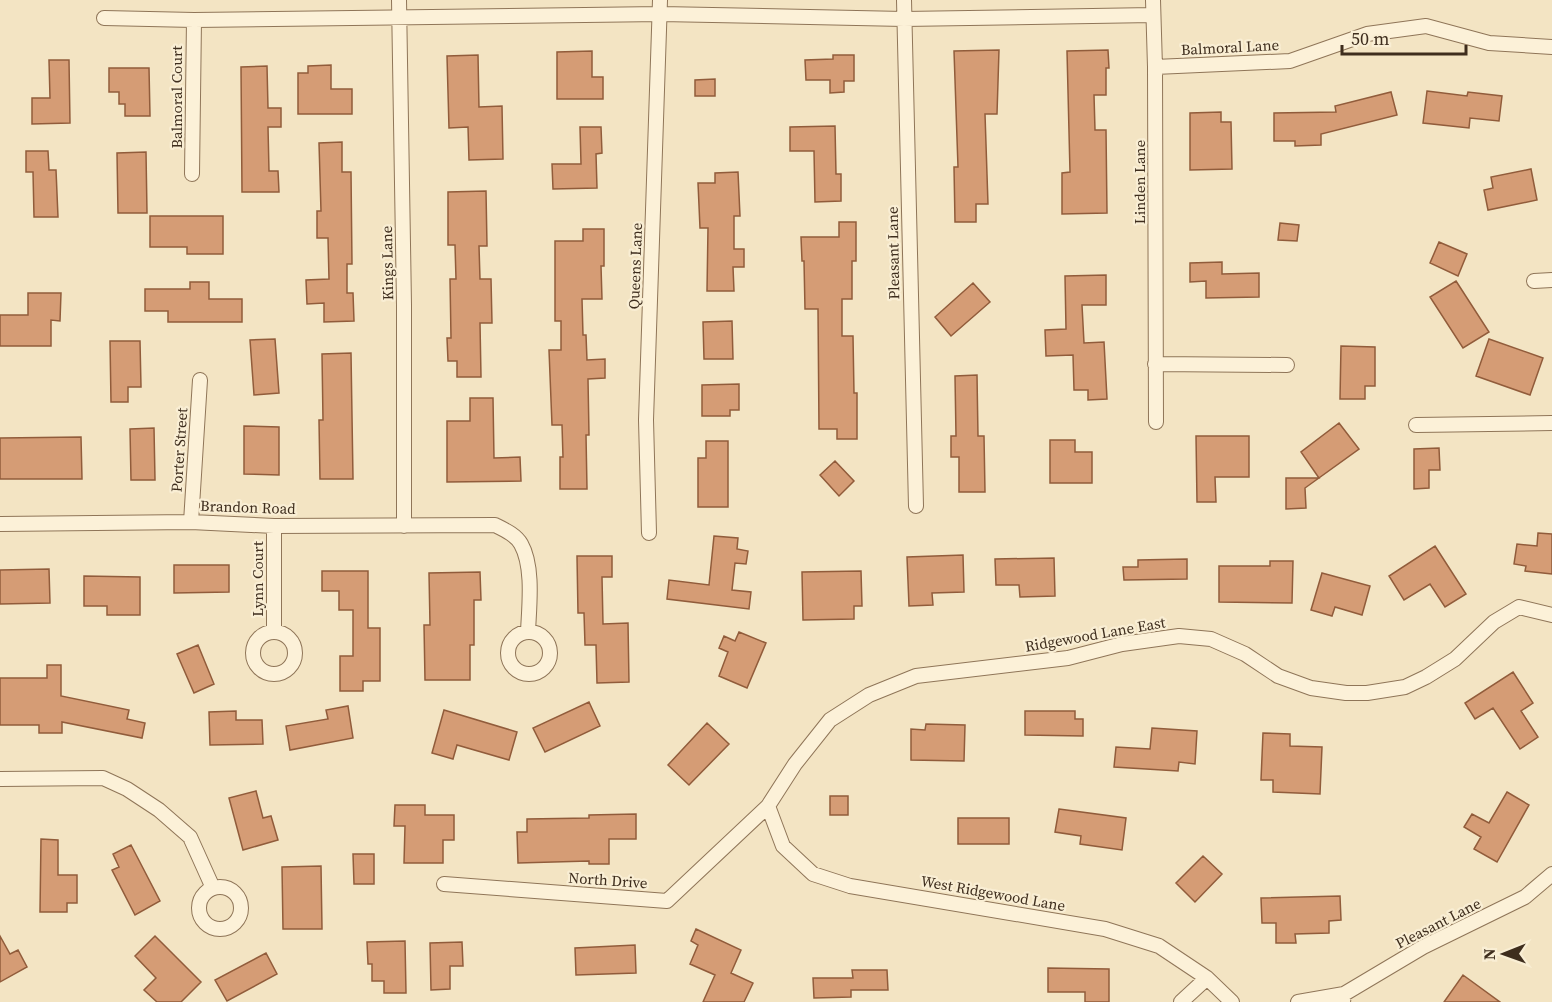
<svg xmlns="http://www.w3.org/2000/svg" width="1552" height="1002" font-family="'Source Serif 4',serif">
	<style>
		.building { fill: #d59c75; stroke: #915c3b; stroke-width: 1.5 }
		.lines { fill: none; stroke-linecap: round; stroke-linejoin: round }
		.street-casing { stroke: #8f7558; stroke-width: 16 }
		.street { stroke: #fcf1d8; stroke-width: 14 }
		.labels { text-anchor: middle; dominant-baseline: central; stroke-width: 4.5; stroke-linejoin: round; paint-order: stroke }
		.street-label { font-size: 15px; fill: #3e2d1d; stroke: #f9eed4 }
	</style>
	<rect width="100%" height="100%" fill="#f3e4c3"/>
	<path class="building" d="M999,50L997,114H985L988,204H976V222H955L954,167H958L954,51Z
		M1108,50L1109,68H1106V95H1094L1095,130H1106L1107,213L1062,214V173L1070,172L1067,51Z
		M592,51V77H603V99H557V52Z
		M478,55L479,107L502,106L503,159L469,160L468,127L449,128L447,56Z
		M833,55H854V81H844V92L830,93V80H806L805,60L833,59Z
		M49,60H69L70,123L32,124V98H50Z
		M331,65V89H352V114H298V73H308V66Z
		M267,66L268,108H281V127H268L269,171H278L279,192H242L241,67Z
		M109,68H149L150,116H125V104H119V92H109Z
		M715,79V96H695V80Z
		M1427,91L1467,96L1468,92L1502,96L1499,121L1470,118L1469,128L1423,123Z
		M1391,92L1397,115L1321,134V145L1295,146V141H1274V113L1336,112L1335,106Z
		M1221,112V122H1231L1232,169L1190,170V113Z
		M835,126L836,174H841V201L815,202L814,151H790V127Z
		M580,127H601L602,153L596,154L597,188L553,189L552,164H581Z
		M342,142V172H351L352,264H347V293H353L354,321L324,322V303L307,304L306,280L329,279L328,238H317V211H321L319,143Z
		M26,151H48L49,170H56L58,217H34L33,172H26Z
		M146,152L147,213H118L117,153Z
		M1531,169L1537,200L1488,210L1484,190L1493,188L1491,177Z
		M738,172L740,216H734V249H744V267H733L734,291H707L708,228H700L698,183H715V173Z
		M486,191L487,246H479L480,279H491L492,323H480L481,377H457V361H448L447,338H451L450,279H456L455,245H448V192Z
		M150,216H223V254H187V247H150Z
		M839,222H856V261H852V299H842V336H853L854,393H857V439H837V429H819L818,309H805L804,261H802L801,237H839Z
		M1280,223L1299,225L1297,241L1278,240Z
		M583,229H604V266H601L602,299H582L583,335H586L587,360L605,359V378L588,379L589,435H586L587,489H560V457H563L562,425H552L549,350H561V321H555V241H583Z
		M1439,242L1467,254L1458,276L1430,263Z
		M1222,262V274L1259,273V297L1206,298V281L1190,282V263Z
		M1106,275V305H1082L1084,343L1104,342L1107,399L1088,400V390H1074L1073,355L1046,356L1045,330L1066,329L1065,276Z
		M1456,281L1489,332L1463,348L1430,297Z
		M190,282H209V299H242V322H168V311H145V289H190Z
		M973,283L990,302L951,336L935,317Z
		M28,293H61L60,321L51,320V346H0V315H28Z
		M732,321L733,359H704L703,322Z
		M275,339L279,393L254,395L250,340Z
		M1489,339L1543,358L1530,395L1476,376Z
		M110,341H140L141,387H128V402H111Z
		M1341,346L1375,347V386H1365V399H1340Z
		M351,353L353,479H320L319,420H323L322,354Z
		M977,375L978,436H984L985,492H959V457H951V436H956L955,376Z
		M739,384V410H730V416H702V385Z
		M470,398H493L494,458L520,457L521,481L447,482V421H470Z
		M1339,423L1359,449L1305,488L1306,508L1286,509V478H1319L1301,452Z
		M244,426L279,427V475L244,474Z
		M154,428L155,480H131L130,429Z
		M1196,436H1249V477H1215L1216,502H1197Z
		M81,437L82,479H0V438Z
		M1050,440H1075V452H1092V483H1050Z
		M706,441H728V507H698V458H706Z
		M1439,448L1440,470H1429V488L1414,489V449Z
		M835,461L854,481L839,496L820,475Z
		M1538,533L1552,534V574L1525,571L1526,566L1514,564L1517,544L1537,546Z
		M714,536L738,538L737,549L748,551L746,564L735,563L732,590L751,592L749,609L667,599L669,580L709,585Z
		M1435,546L1466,594L1445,607L1430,584L1404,600L1389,576Z
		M963,555L964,592L932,593L933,605L909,606L907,557Z
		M577,556H612V577H602L603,624L628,623L629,682L597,683L596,645H585L584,613H578Z
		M1054,558L1055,596L1020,597L1019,585H996L995,559Z
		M1187,559V579L1124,580L1123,567H1138V560Z
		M1270,561H1293L1292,603L1219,602V566H1270Z
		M174,565H229V592L174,593Z
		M49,569L50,603L0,604V570Z
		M322,571H368V628H380V681H363V691H340V656H353V610H339V591H322Z
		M861,571L862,606H854V619L803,620L802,572Z
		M480,572L481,600H474V645H470V680H425L424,625H430L429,573Z
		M1322,573L1370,586L1362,615L1335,607L1332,616L1311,610Z
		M84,576L140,577V615H107V606H84Z
		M739,632L766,643L747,688L719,676L728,652L719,648L724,636L735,641Z
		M198,645L214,684L194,693L177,654Z
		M47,665H61V696L129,710L127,719L145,723L142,738L62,722V733H39V725H0V678H47Z
		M1513,672L1533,703L1521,711L1538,737L1520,749L1493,708L1475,719L1465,703Z
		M589,702L600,726L545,752L533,728Z
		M348,706L353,738L290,750L286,726L328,719L326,710Z
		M444,710L517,732L509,760L457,745L453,759L432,753Z
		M236,711V720H262L263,744L210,745L209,712Z
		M1025,711H1075V719H1083V736L1025,735Z
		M707,723L729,744L689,785L668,765Z
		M926,724L965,725L964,761L911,760V729L925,730Z
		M1152,728L1197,731L1195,764L1179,762L1178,771L1114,767L1116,747L1150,749Z
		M1263,733L1290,734V746L1322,747L1320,794L1273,792V780H1261Z
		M256,791L263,818L271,816L278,840L243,850L229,798Z
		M1507,792L1529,805L1497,862L1474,849L1481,837L1464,827L1472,814L1489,823Z
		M830,796H848V815H830Z
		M395,805H425V815H454V840H443V863H404L405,826H394Z
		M1059,809L1126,818L1122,850L1080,844L1081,836L1055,832Z
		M636,814V839H609V864H589V861L518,863L517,832H527V819L589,818V815Z
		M958,818H1009V844H958Z
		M41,839L58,840V875H77V903H67V912H40Z
		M131,845L160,901L135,915L112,870L119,867L113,854Z
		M353,854H374V884H354Z
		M1203,856L1222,874L1195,902L1176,883Z
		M321,866L322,929H283L282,867Z
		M1340,896L1341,920L1329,921V933L1295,934L1296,943H1276V923H1262L1261,898Z
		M696,929L741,950L731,973L753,983L744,1002H703L715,975L690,964L698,945L691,941Z
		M0,936L10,954L18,950L27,967L0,982Z
		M155,936L201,982L181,1002H157L144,990L156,978L135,956Z
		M405,941L406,993H384V981H372V964H368L367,942Z
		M462,942L463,966H450V989L431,990L430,943Z
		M635,945L636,973L576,975L575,948Z
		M266,953L277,974L227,1001L215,980Z
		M1048,968L1109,969V1002H1085V992H1048Z
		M852,970H887L888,990H851V997L814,998L813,978H853Z
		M1463,975L1500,1002H1444Z"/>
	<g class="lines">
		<defs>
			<path id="street" d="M399,0L404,305V526
				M904,0L916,506
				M1153,0L1155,67L1156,422
				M104,18L194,20L661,14L904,19L1153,15
				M1155,67L1290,61L1367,34L1426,26L1489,43L1552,47
				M192,174L194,20
				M1534,281L1552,280
				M1155,364L1287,365
				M1416,425L1552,423
				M191,522L200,380
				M0,524L191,522L274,526L495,525C505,530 516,535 521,544C534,567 529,607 528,632
				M649,533L646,420L660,0
				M274,632V526
				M253 653a21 21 0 1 1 42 0a21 21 0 1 1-42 0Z
				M508 653a21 21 0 1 1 42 0a21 21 0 1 1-42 0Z
				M0,779L103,778L127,789L159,810L190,837L213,888
				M768,806L783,846L813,874L850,886L1105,929L1159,946L1207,978L1232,1002
				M444,884L667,901L768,806L795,764L830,720L869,695L916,676L1068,658L1122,644L1179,636L1211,639L1245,654L1278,676L1311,688L1346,693H1367L1405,687L1426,677L1455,659L1494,622L1519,607L1552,615
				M199 908a21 21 0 1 1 42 0a21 21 0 1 1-42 0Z
				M1181,1002L1207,978
				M1298,1002L1344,994
				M1343,1002L1344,994L1423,947L1525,897L1552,874"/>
		</defs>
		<use href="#street" class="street-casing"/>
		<use href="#street" class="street"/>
	</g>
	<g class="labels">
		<g class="street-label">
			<text transform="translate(1230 47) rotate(-3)">Balmoral Lane</text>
			<text transform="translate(176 97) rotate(-90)">Balmoral Court</text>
			<text transform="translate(1139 182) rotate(-90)">Linden Lane</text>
			<text transform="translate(893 253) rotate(-91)">Pleasant Lane</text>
			<text transform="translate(387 263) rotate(-91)">Kings Lane</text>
			<text transform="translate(635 266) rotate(-88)">Queens Lane</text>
			<text transform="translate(179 450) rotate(-86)">Porter Street</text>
			<text transform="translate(248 507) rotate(2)">Brandon Road</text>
			<text transform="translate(257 579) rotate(-90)">Lynn Court</text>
			<text transform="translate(1095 634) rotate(-10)">Ridgewood Lane East</text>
			<text transform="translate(608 880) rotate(4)">North Drive</text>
			<text transform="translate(993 893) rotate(10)">West Ridgewood Lane</text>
			<text transform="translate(1438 923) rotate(-27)">Pleasant Lane</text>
		</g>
	</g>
	<g transform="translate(1504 954) rotate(269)" stroke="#f9eed4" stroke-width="4.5" paint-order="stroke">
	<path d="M0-4.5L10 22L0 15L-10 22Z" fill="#3e2d1d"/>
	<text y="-9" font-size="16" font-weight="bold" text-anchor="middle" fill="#3e2d1d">N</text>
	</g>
	<path d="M1342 45v9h124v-9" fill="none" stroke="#3e2d1d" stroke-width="3"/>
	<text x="1351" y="45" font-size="18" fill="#3e2d1d" stroke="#f9eed4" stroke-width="4.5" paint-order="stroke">50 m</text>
</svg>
